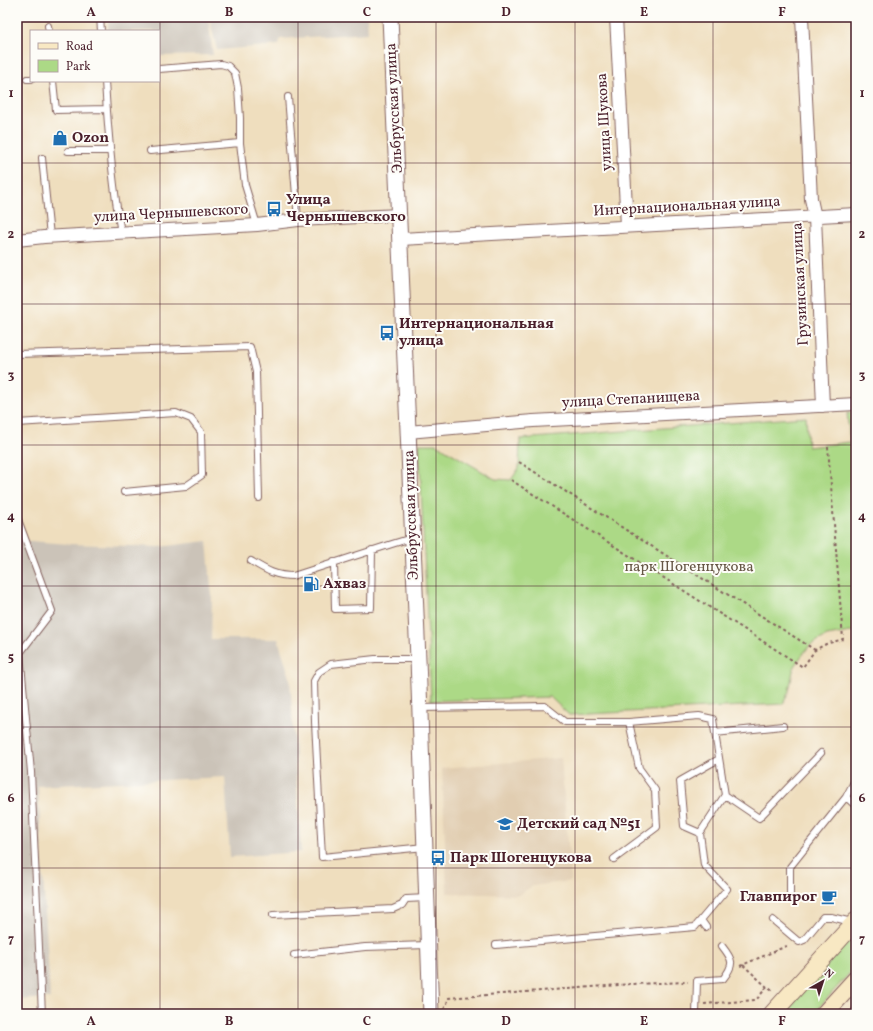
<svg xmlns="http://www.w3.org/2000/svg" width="873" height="1031" font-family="Vollkorn,serif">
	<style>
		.built { fill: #e1cdb1 }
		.industrial { fill: #cbc3b8 }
		.green { fill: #acd986; stroke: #7b7c58 }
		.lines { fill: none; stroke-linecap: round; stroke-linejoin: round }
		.service-casing { stroke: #84625e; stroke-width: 8 }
		.minor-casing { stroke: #84625e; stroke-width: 14 }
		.tertiary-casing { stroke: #84625e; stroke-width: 17 }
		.secondary-casing { stroke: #84625e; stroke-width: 19 }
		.path { stroke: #84625e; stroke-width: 2; stroke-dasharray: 3 3; stroke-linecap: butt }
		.service { stroke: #fff; stroke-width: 6 }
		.minor { stroke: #fff; stroke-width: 12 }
		.tertiary { stroke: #fff; stroke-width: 15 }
		.secondary { stroke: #f8e8c3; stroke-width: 17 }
		.grid { fill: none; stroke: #4a1f2b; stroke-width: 1; stroke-opacity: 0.55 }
		.labels { text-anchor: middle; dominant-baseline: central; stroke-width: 4; stroke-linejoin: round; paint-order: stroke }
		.street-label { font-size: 15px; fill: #4a1f2b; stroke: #fdfcf7 }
		.poi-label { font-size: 15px; font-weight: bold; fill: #4a1f2b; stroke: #fdfcf7; text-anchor: start }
		.park-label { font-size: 15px; fill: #675746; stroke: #fdfcf7 }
		.neatline { fill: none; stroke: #4a1f2b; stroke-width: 1.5 }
		.grid-label { font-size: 13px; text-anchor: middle; font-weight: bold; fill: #4a1f2b }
	</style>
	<rect width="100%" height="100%" fill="#fdfcf7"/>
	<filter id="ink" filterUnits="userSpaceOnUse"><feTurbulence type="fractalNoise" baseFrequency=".025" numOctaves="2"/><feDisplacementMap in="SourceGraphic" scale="8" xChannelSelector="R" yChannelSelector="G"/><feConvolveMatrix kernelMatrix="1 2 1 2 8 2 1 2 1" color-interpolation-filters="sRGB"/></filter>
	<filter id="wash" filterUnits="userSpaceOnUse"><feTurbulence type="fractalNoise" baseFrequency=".012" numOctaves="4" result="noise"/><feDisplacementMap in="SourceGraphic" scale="16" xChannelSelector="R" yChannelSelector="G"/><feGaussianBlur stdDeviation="0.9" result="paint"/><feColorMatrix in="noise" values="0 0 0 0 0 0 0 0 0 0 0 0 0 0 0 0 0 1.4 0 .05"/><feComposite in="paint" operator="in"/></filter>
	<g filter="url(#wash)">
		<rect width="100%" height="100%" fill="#efdebe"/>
		<path class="built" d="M561,758L571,881L532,886L519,895L447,893L442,768Z"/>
		<path class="industrial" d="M109,17H208L213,55L159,56V31H108Z
			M209,17H367L368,33L280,39L279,45L217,50Z
			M17,540L69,544L159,547L207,541L212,598L211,639H278L290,678L301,852L230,857L225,777L38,786L50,998L17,1000Z"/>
		<path class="green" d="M847,413H856V631L827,636L810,645L794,666L789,691L783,704L569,715L550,697L431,701L419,444H436L495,479L511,480L519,468L520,439L806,417L808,447L850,442Z
			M856,932V966L813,1014H787L788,1008Z"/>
	</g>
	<g filter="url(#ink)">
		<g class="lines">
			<defs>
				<path id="service" d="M100,17L101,31
					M48,26L49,31
					M159,69L221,64L228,66L235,73L238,88L240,118V143L245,185L257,225
					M27,79H31
					M53,81L56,110L107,109
					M105,81C108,132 112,182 121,233
					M288,97L298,220
					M68,151H110
					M150,151L240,143
					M42,158L50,236
					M17,354L250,347L256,372L259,498
					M17,423L176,413L191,419L201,432L202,475L186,486L124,492
					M17,517L52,611L20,653L31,772L42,1014
					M251,561C266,570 275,576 293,576L392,544L405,540H413
					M334,562L335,609L371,608L372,550
					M418,659H375L331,664L319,672L314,681L315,722L322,857L425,847
					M420,708L545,706L565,722H629L699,716L713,719L715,733L783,726
					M725,795L759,818L821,753
					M846,797L856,778
					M700,833L684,826L680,781L719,759
					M614,859L657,827L655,790L639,768L629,722
					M790,896V867L846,797L856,806
					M273,915L393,909L402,905L406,899L427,898
					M701,920L706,927
					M773,920L799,942L804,940L823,917H831L852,922
					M496,945L695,927L727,889L704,865L700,833L725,795L715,733
					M294,955L365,947L428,945
					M696,1014L697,981L723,979C735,964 733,960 722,946"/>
				<path id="minor" d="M616,17L627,226
					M802,17L811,199L815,217L823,406
					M401,239L856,214
					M17,240L44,237L257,225L298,220L399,215
					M408,432L533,421L856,404"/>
				<path id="tertiary" d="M390,17L418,659L431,1014"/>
				<path id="secondary" d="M772,1014L856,921
					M824,1014L856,979"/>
			</defs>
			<use href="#service" class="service-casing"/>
			<use href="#minor" class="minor-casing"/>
			<use href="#tertiary" class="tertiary-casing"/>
			<use href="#secondary" class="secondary-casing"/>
			<path class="path" d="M519,462L815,650
				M511,480L803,667L815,650L826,644L843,639L828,447
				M743,965L767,987
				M740,966L789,945
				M704,1004L756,1000L767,987L774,992
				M444,1009L447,1004L448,998L632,984L688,982
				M848,1014L856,1005"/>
			<use href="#service" class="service"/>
			<use href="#minor" class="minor"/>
			<use href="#tertiary" class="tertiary"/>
			<use href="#secondary" class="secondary"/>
		</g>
	</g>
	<path class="grid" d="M160,17V1014M298,17V1014M436,17V1014M575,17V1014M713,17V1014M17,163H856M17,304H856M17,445H856M17,586H856M17,727H856M17,868H856"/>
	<defs>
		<symbol id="shop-bare" viewBox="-9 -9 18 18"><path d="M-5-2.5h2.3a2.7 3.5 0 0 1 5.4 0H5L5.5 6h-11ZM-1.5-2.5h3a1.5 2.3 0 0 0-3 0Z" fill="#1f6fb2" stroke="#fdfcf7" stroke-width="2.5" paint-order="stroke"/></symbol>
		<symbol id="bus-bare" viewBox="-9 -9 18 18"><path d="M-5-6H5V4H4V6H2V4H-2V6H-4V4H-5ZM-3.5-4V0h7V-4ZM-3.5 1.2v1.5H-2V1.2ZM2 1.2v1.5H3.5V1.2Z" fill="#1f6fb2" stroke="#fdfcf7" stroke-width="2.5" paint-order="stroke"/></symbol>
		<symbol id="fuel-bare" viewBox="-9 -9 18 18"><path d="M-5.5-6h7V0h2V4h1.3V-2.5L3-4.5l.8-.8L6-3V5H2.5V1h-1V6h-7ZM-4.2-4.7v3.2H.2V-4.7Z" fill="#1f6fb2" stroke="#fdfcf7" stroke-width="2.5" paint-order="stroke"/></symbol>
		<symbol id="school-bare" viewBox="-9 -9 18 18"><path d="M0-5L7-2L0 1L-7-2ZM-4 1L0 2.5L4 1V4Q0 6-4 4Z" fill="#1f6fb2" stroke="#fdfcf7" stroke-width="2.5" paint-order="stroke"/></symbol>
		<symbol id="cafe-bare" viewBox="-9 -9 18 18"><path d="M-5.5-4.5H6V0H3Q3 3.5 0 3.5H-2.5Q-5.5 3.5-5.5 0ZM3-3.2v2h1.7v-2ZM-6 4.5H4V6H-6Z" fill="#1f6fb2" stroke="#fdfcf7" stroke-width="2.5" paint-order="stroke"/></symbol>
	</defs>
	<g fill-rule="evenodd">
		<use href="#shop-bare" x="49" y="127" width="22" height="22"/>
		<use href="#bus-bare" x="263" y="198" width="22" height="22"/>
		<use href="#bus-bare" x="376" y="322" width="22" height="22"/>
		<use href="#fuel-bare" x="300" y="573" width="22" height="22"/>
		<use href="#school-bare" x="494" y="813" width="22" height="22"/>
		<use href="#bus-bare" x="427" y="847" width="22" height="22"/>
		<use href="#cafe-bare" x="818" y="886" width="22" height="22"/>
	</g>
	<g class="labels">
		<g class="street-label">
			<text transform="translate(395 108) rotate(-93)">Эльбрусская улица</text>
			<text transform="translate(605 122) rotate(-93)">улица Шукова</text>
			<text transform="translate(687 207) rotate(-3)">Интернациональная улица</text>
			<text transform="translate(171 214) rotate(-3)">улица Чернышевского</text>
			<text transform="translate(801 284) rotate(-93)">Грузинская улица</text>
			<text transform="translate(631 400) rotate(-3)">улица Степанищева</text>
			<text transform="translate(412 515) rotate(-92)">Эльбрусская улица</text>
		</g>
		<g class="poi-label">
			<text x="72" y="138">Ozon</text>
			<text x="286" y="200">Улица<tspan x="286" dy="17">Чернышевского</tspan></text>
			<text x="399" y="324">Интернациональная<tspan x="399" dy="17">улица</tspan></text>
			<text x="323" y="584">Ахваз</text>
			<text x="517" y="824">Детский сад №51</text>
			<text x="450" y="858">Парк Шогенцукова</text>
			<text x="817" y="897" text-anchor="end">Главпирог</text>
		</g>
		<g class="park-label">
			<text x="689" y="567">парк Шогенцукова</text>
		</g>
	</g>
	<rect width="873" height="1031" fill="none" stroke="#fdfcf7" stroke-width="44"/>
	<rect x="30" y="30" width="130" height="52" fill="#fdfcf7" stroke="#b5a4a5"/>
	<rect x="38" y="43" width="20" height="6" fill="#f8e8c3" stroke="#b5a4a5"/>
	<text x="66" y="50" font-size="12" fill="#4a1f2b">Road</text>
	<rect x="38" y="60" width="20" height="12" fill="#acd986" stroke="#b5a4a5"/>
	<text x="66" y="70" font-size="12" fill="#4a1f2b">Park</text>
	<g transform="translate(823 981) rotate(39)" stroke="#fdfcf7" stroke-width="3" paint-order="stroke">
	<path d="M0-3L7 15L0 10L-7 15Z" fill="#4a1f2b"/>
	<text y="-6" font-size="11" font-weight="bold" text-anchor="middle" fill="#4a1f2b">N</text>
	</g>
	<rect x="22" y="22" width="829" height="987" class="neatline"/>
	<g class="grid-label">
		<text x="91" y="16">A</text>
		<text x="229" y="16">B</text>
		<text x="367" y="16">C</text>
		<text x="506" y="16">D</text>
		<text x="644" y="16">E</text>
		<text x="782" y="16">F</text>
		<text x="11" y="97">1</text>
		<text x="862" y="97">1</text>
		<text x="11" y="238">2</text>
		<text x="862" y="238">2</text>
		<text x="11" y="379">3</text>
		<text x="862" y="379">3</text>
		<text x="11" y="520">4</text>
		<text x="862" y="520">4</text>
		<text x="11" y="661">5</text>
		<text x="862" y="661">5</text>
		<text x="11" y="802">6</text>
		<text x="862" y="802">6</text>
		<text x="11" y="943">7</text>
		<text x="862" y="943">7</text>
		<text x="91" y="1025">A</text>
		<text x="229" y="1025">B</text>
		<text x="367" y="1025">C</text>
		<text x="506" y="1025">D</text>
		<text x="644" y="1025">E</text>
		<text x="782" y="1025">F</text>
	</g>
</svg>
